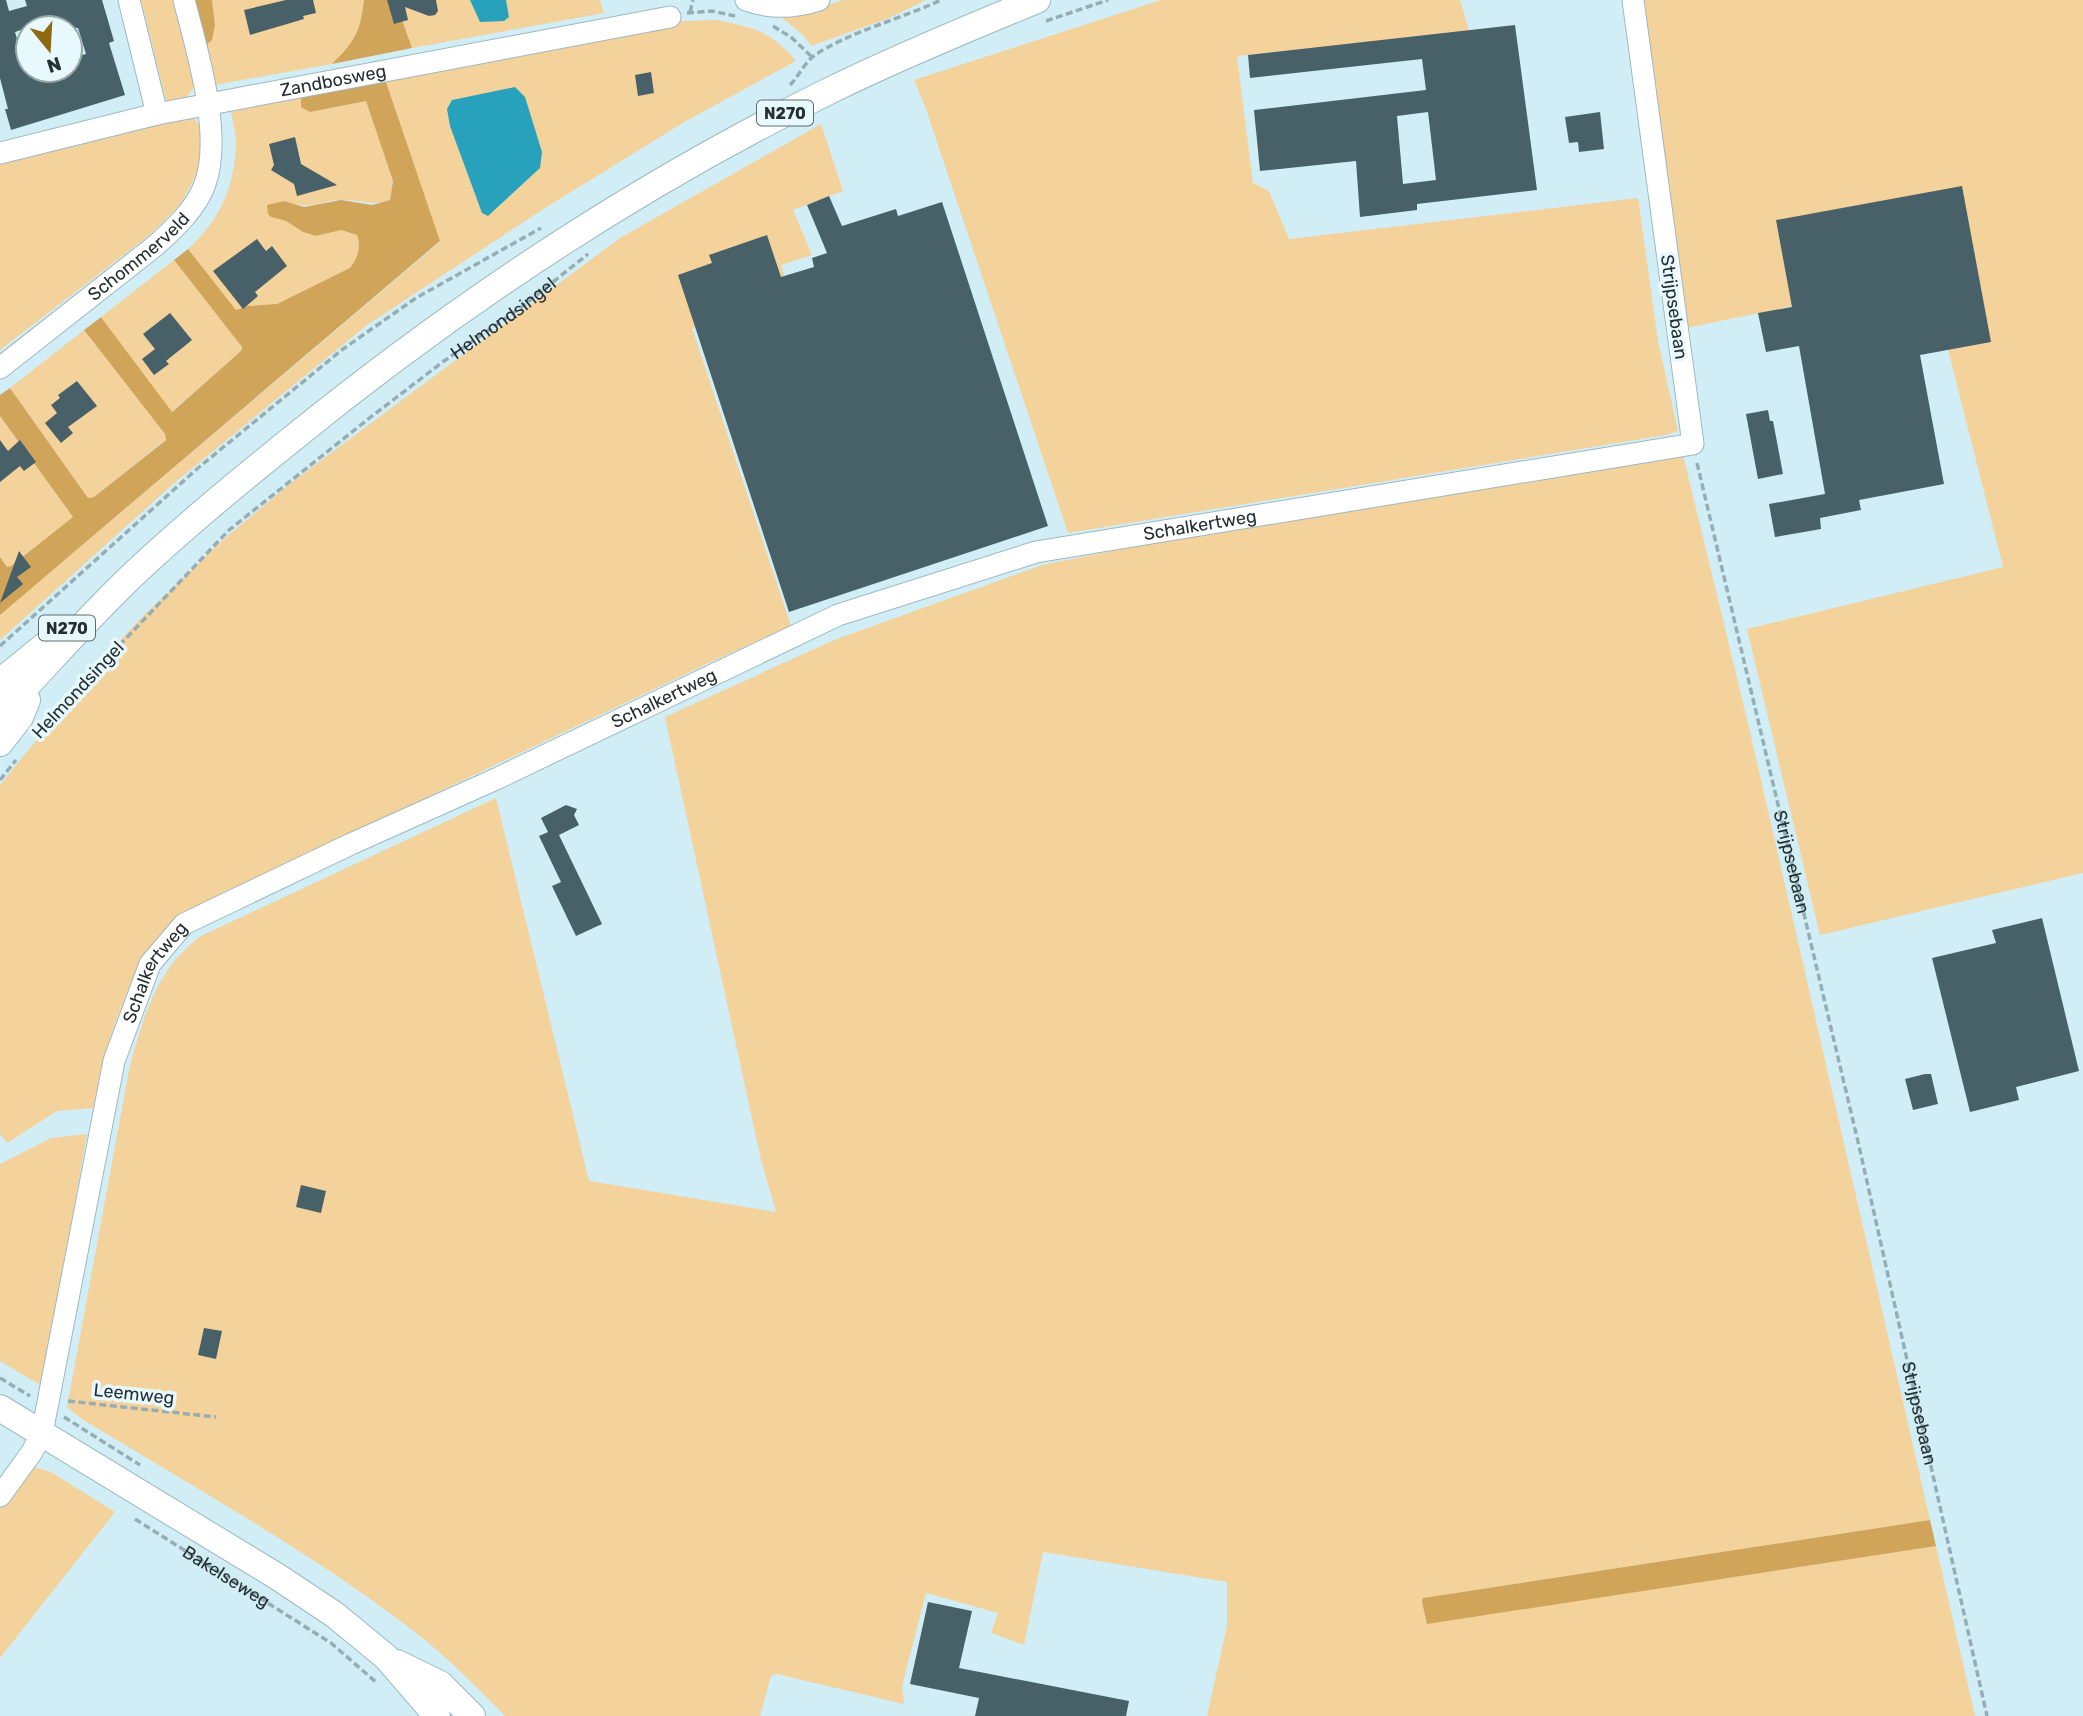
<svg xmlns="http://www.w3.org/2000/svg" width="2083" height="1716" font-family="Rubik,sans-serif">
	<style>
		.green { fill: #f4d29b }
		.forest { fill: #d1a559 }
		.water { fill: #28a2bc }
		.building { fill: #486168; fill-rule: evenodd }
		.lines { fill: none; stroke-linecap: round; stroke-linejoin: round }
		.minor-casing { stroke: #9db9c0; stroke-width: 23 }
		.major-casing { stroke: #9db9c0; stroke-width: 28 }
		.path { stroke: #96adb4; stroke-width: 3.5; stroke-dasharray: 7 3.5; stroke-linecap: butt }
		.minor { stroke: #fff; stroke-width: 21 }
		.major { stroke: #fff; stroke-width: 26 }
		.labels { text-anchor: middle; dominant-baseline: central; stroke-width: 7; stroke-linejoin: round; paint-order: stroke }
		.shield { fill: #e8f9fe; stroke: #5f6c6f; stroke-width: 2 }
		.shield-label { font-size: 16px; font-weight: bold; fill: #242f32 }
		.street-label { font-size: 18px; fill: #242f32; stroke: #e8f9fe }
	</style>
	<rect width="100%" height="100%" fill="#d1eef6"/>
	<path class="green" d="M141,0H177L197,82L186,99L169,103L166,101Z
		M212,0H364L361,21L353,42L332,64L214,85L203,48L215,25Z
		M395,0H600L604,13L412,48Z
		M844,0H926L889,18L811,46L804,36L780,16L800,13Z
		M1161,0H1460L1470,34L1237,56L1253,183L1269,191L1289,239L1638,198L1658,341L1678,431L1666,435L1068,533L925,106L914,80Z
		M1634,0H2083V873L1820,935L1747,629L2003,567L1930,278L1676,330Z
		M716,20C755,28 770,30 796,61L686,121L545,208L367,325L173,484L0,640V615L440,242L385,79L681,21Z
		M301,95L310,112L366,101L393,181L390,200C368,207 359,198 340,200C313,202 314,210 284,201L271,217L286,221L303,232L316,236L341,230L357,235C359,243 360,254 356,262C349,273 293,298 279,303C265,308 250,306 235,310L188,249C220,220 234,188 236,145C236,134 233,122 231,112Z
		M190,115L204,129L203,151L196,175L180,205L152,233L0,350V164Z
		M821,124L843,191L793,210L812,255L781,265L791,297L692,328L791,626L715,660L371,824L202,907L164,930L142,956L118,1015L107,1047L93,1108L57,1111L7,1143L0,1134V785L35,742L55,711L141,618L226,537L296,479L620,238Z
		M174,260L242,347L241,351L171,412L101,317Z
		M84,330L165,434L166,439L94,497L88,498L10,388Z
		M0,416L73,517L11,566L7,567L0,557Z
		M1683,455L1748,723L1930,1520L1424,1598L1422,1602L1428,1623L1936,1546L1975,1716H1207L1227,1626V1582L1043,1552L1024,1645L991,1633L998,1613L926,1593L902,1686L904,1704L777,1674L771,1676L760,1716H505C476,1686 445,1655 411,1629C308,1550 193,1487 82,1419L67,1407L130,1065C140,1030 150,993 172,964C180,954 190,945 199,937L496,798L589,1181L776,1212L761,1160L665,717L834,640L1042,565L1127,548Z
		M87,1134L42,1386L0,1361V1164L51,1138Z
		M34,1467L51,1472L115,1512L0,1658V1508L27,1471Z"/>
	<path class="forest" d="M192,0H212L215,25L212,40L203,48Z
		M364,0H395L412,48L332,64C355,41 360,33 364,0Z
		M385,79L440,241L0,615V557L7,567L11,566L73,517L0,416V395L10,388L88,498L94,497L166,440L165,434L84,330L101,317L172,412L241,351L242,347L174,260L188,249L236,310L248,306L277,304L350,268C358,258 361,247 357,235L341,230L316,236L303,232L286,221L271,217L268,214L267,205L284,201L304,207L341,200L372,205L390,200L393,181L366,101L310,112L301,107V95Z
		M1930,1520L1936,1546L1427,1624L1422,1602L1423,1598Z"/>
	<path class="water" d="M470,0H506L509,17L504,21L480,22Z
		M515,87L525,97L542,152L540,168L488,216L482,213L450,126L447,109L452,100Z"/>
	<path class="building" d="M0,0H6L9,11L27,6L25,0H102L114,41L109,43L125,95L11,130L5,109H8L0,78ZM46,22L47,28H78L86,54L70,58V70H26L15,32Z
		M286,0H313L316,13L303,16L304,19L250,35L244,10Z
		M387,0H436L438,11L435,15L429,16L405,7L408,20L394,24Z
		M1515,25L1537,190L1417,204V210L1360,217L1356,161L1260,171L1254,110L1426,90L1422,59L1250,78L1248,55ZM1428,112L1436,180L1403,184L1397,116Z
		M651,72L654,93L638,96L635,75Z
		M1600,112L1604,149L1579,152L1578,142L1569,143L1565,117Z
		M295,137L301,164L337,185L297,196L294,184L271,170L274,165L269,144Z
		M1962,186L1991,342L1920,355L1944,484L1859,500L1861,510L1820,518L1821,529L1775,537L1769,504L1825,494L1799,346L1766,352L1758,313L1792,307L1776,220Z
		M829,196L842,226L896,209L898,216L942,202L1048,526L789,612L678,275L712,263L709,255L767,235L781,277L814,267L812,258L827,253L807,205Z
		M257,239L266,251L272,246L287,266L255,292L258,296L243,309L213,271Z
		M170,313L192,340L166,361L169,364L154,375L142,359L155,349L143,334Z
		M77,381L97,406L68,427L73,433L61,443L45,423L57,413L51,405L60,398L58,395Z
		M1768,410L1770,421H1773L1783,474L1758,479L1746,414Z
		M0,440L8,451L20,440L36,462L24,471L20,466L0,482Z
		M19,551L31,567L17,577L23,584L0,603Z
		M566,805L577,809L574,815L579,825L559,835L602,924L576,936L552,886L561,882L539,836L548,832L541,818Z
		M2042,918L2079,1071L2016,1087L2019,1100L1970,1112L1932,958L1996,943L1992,930Z
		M1925,1074H1931L1938,1104L1913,1110L1905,1079Z
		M301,1185L326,1191L321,1213L296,1207Z
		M204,1328L222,1331L216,1359L198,1355Z
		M928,1602L972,1611L959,1668L1129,1701L1126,1716H975L979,1698L910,1684Z"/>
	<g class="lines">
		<defs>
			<g id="minor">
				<path d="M129,0L157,114"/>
				<path d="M746,0C770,9 794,8 819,0"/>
				<path id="s4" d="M0,153L157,114L670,17"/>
				<path id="s5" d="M0,368L155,246C174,229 196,209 205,184C223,134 197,51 184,0"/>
				<path id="s6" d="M0,1496L32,1452L42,1433L114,1061L150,964L184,924L351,844L496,779L838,615L1036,552L1693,444L1633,0"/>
			</g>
			<path id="major" d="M0,682L49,642
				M0,714C45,667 89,616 137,571C185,526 236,484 287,443C454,307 634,187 827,92C896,58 966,29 1037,0
				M0,743L20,717L27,700
				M0,1408L278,1577L335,1615L386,1657L437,1716
				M397,1663L440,1684L472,1716"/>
		</defs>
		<use href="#minor" class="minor-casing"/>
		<use href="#major" class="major-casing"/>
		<g class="path">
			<path d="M690,12L693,0"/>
			<path d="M687,13L712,11L735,16"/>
			<path d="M1046,21L1108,0"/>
			<path d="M773,26L792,38L812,57"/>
			<path d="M790,85C799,76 805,62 815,55C851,31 901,19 941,0"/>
			<path id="s1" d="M1697,463L1859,1146L1987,1716"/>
			<path d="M0,646L198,468L343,349L416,298L541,228"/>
			<path id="s2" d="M40,729L229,530L372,416L444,361L519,309L588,254"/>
			<path d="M0,780L16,760"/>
			<path d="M0,1378L30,1396"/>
			<path d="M68,1401L216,1417"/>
			<path d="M64,1417L140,1465"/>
			<path id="s3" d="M135,1519L331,1643L377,1683"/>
		</g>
		<use href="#minor" class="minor"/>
		<use href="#major" class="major"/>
	</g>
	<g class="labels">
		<g class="shield">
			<rect x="757" y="100.5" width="56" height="25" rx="5"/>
			<rect x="39" y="615.5" width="56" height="25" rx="5"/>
		</g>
		<g class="shield-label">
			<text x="785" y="113">N270</text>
			<text x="67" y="628">N270</text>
		</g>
		<g class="street-label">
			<text stroke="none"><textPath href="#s4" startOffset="341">Zandbosweg</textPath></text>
			<text stroke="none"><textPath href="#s5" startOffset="178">Schommerveld</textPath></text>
			<text transform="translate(1674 307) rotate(82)">Strijpsebaan</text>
			<text stroke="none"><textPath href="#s2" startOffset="621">Helmondsingel</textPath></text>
			<text stroke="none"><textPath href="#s6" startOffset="1708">Schalkertweg</textPath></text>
			<text transform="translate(78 690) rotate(-47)">Helmondsingel</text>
			<text stroke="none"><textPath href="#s6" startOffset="1141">Schalkertweg</textPath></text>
			<text stroke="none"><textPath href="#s1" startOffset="410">Strijpsebaan</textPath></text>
			<text stroke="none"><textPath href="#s6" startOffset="553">Schalkertweg</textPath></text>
			<text transform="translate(134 1394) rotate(6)">Leemweg</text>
			<text stroke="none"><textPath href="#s1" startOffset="976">Strijpsebaan</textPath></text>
			<text stroke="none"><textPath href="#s3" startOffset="108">Bakelseweg</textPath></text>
		</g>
	</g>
	<g transform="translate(49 49) rotate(162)"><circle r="33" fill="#e8f9fe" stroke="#9aa8ac" stroke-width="2"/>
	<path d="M0-5L12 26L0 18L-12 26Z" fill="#90680f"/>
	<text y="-10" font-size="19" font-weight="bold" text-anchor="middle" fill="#242f32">N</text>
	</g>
</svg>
